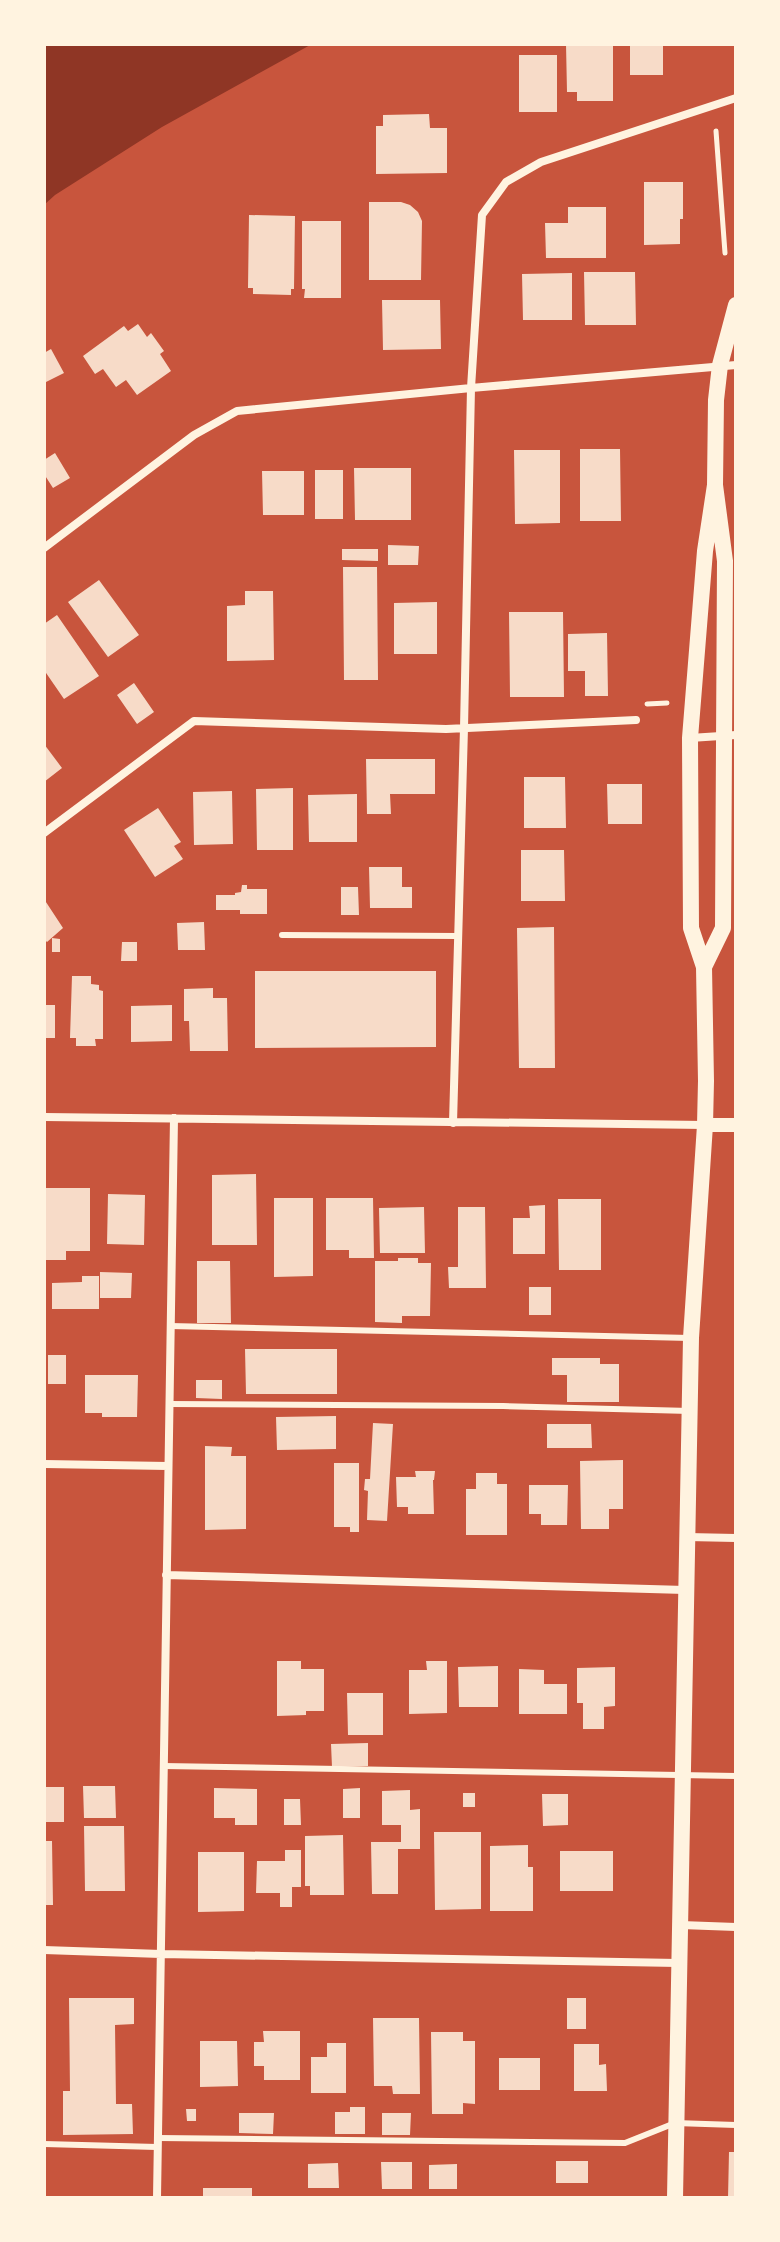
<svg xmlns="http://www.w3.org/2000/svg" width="780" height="2242" font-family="Manrope,sans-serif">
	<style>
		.water { fill: #8f3625 }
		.building { fill: #f7dbc8 }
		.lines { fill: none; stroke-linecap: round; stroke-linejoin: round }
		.path { stroke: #fff3e0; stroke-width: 5 }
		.service { stroke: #fff3e0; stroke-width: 6 }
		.minor { stroke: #fff3e0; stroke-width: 8 }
		.tertiary { stroke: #fff3e0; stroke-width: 14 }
		.secondary { stroke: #fff3e0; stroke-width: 16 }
	</style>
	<rect width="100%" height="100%" fill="#c8553d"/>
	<path class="water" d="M44,44H312L162,127L55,195L44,205Z"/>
	<path class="building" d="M566,44H613V101H577V92H567Z
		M630,44H663V75H630Z
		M519,55H557V112H519Z
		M429,114L430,128H447V173L376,174V126H383V115Z
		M644,182H683V219H680V244L644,245Z
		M369,202H401L410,205L418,212L422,221L421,280H369Z
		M568,207H606V258H546L545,223H568Z
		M249,215L295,216L294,289H291V295L253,294V288H248Z
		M302,221H341V298H304L305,289H302Z
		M584,272H635L636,325H585Z
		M572,273V320H523L522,274Z
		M382,300H440L441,349L383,350Z
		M138,324L147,337L151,333L164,351L160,354L171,371L137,395L126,380L116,387L103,369L95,374L83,356L124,326L128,331Z
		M51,349L64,373L44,383V353Z
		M580,449H620L621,521H580Z
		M514,450H560V523L515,524Z
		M55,453L70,478L53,488L44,474V460Z
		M354,468H411V520H355Z
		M315,470H343V519H315Z
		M262,471H304V515H263Z
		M388,545L419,546L418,565H388Z
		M342,549H378V561L342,560Z
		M343,567H377L378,680H344Z
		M99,580L139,635L108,657L68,602Z
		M245,591H273L274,660L227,661V606L245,605Z
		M437,602V654H394V603Z
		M509,612H563L564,697H510Z
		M57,615L99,676L64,699L44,670V624Z
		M607,633L608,696H585V671H568V634Z
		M134,683L154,712L137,724L117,695Z
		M44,744L62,768L44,782Z
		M366,759H435V794H390L391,814H367Z
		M524,777H565L566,828H524Z
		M607,784H642V824H608Z
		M293,788V850H257L256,789Z
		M232,791L233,844L194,845L193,792Z
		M357,794V842H309L308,795Z
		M158,808L181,842L174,846L183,859L155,877L124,830Z
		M521,850H564L565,901H521Z
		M369,867H402V887H412V908H370Z
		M242,885H247V889H267V914H240V910H216V895H235V893L241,892Z
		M341,887H358L359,915H341Z
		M44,899L63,928L47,942L44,939Z
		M204,922L205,950H178L177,923Z
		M554,927L555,1068H519L517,928Z
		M52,938L60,939V952H52Z
		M122,942H137V961H121Z
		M255,971H436V1047L255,1048Z
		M72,976H91V984L99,985V990L103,991V1039H95L96,1046H76V1038H70Z
		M213,988V998H227L228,1051H190L189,1021H184V989Z
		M44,1005H55V1038H44Z
		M172,1005V1041L131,1042V1006Z
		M256,1174L257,1245H212V1175Z
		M44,1188H90V1251H66V1260H44Z
		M108,1194L145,1195L144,1245L107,1244Z
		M274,1198H313V1276L274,1277Z
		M326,1198H373L374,1258H349V1250H326Z
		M558,1199H601V1270H559Z
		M545,1205V1254H513V1218H530L529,1206Z
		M424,1207L425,1253H380L379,1208Z
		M458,1207H485L486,1288H449L448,1267H458Z
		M398,1258H418V1263H431L430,1316H402V1323L375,1322V1261H398Z
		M197,1261H230L231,1323H197Z
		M100,1272L132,1273L131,1298H100Z
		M82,1276H99V1309H52V1283L82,1282Z
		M529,1287H551V1315H529Z
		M245,1349H337V1394H246Z
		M48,1355H66V1384H48Z
		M552,1358H600V1364H619V1402H567V1375H552Z
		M85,1375H138L137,1417H102V1413H85Z
		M196,1380H222V1399L196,1398Z
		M336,1416V1449L277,1450L276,1417Z
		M373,1423L393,1424L387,1521L367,1520L368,1491L364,1490L365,1479H370Z
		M547,1424H591L592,1448H547Z
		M205,1446L232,1447L231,1456H246V1529L205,1530Z
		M623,1460V1509H609V1529H581L580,1461Z
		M334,1463H359V1532H350V1527H334Z
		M415,1471H435L434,1480H433L434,1514H408V1507H397L396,1477H416Z
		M476,1473H497V1484H507V1535H466V1489H476Z
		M529,1485H568L567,1525H541V1514H529Z
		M277,1661H301V1669H324V1711H306V1715L277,1716Z
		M426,1661H447V1713L409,1714V1670H427Z
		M498,1666V1707H459L458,1667Z
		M615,1667V1706L604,1707V1729H583V1703H577V1668Z
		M519,1669L544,1670V1684H567V1714H519Z
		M347,1693H383V1735H348Z
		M368,1743V1766L332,1767L331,1744Z
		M83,1786H115L116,1818H84Z
		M44,1787H64V1822H44Z
		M214,1788L257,1789V1825H235V1818H214Z
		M360,1788V1818H343V1789Z
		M410,1790V1810L420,1809V1849H398V1894H372L371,1842H401V1825H382V1791Z
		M463,1793H475V1807H463Z
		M542,1794H568V1825L543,1826Z
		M284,1799H300L301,1825H284Z
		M84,1826H124L125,1891H85Z
		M434,1832H481V1909L435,1910Z
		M343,1835L344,1895H310V1886H305V1836Z
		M44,1841H52L53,1905H44Z
		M528,1845V1867H533V1911H490V1846Z
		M285,1850H301V1887H292V1907H280V1893H256L257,1861H285Z
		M560,1851H613V1891H560Z
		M198,1852H244V1911L198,1912Z
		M69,1998H134V2024L115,2025L116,2104H132L133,2134L63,2135V2091H70Z
		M567,1998H586V2029H567Z
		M373,2018H419L420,2094H393L392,2086H374Z
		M263,2031H300V2080H264V2066H254V2042H264Z
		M431,2032H463V2041H475V2104L463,2103V2114H432Z
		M200,2041H237L238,2086L200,2087Z
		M327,2043H346V2093H311V2057H327Z
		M574,2044H599V2065L606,2064L607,2091H574Z
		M499,2058H540V2090H499Z
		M350,2107H365V2134H335V2112H350Z
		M186,2109H196V2121H187Z
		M239,2113H274L273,2134L239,2133Z
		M382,2113H411L410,2135H382Z
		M729,2152H736V2198H728Z
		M556,2161H588V2183H556Z
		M381,2162H412V2189H382Z
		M338,2163L339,2188H308V2164Z
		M457,2164V2189H429V2165Z
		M203,2188H252V2198H203Z"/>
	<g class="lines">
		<path class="path" d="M716,131L725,253
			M647,704L667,703"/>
		<path class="service" d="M282,935L458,936
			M170,1326L690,1338
			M169,1404L503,1406L690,1411
			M163,1766L736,1776
			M158,2138L625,2143L675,2123L736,2125
			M44,2144L157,2147"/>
		<path class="minor" d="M44,548L194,435L237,411L471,388L736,365
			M690,738L736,735
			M44,833L194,721L446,729L636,720
			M44,1117L705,1125
			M453,1123L464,728L471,388L482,215L506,182L541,162L736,98
			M44,1464L168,1466
			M687,1537L736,1538
			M166,1575L685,1590
			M681,1925L736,1927
			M44,1950L161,1954L678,1963
			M157,2198L174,1118"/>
		<path class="tertiary" d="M705,1125H736"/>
		<path class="secondary" d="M704,967L723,928L725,561L715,485L716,400L720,365L736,305
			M675,2198L691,1338L705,1125L706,1081L704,967L691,928L690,738L705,551L715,485"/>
	</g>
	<rect width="780" height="2242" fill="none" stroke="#fff3e0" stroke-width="92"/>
</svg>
